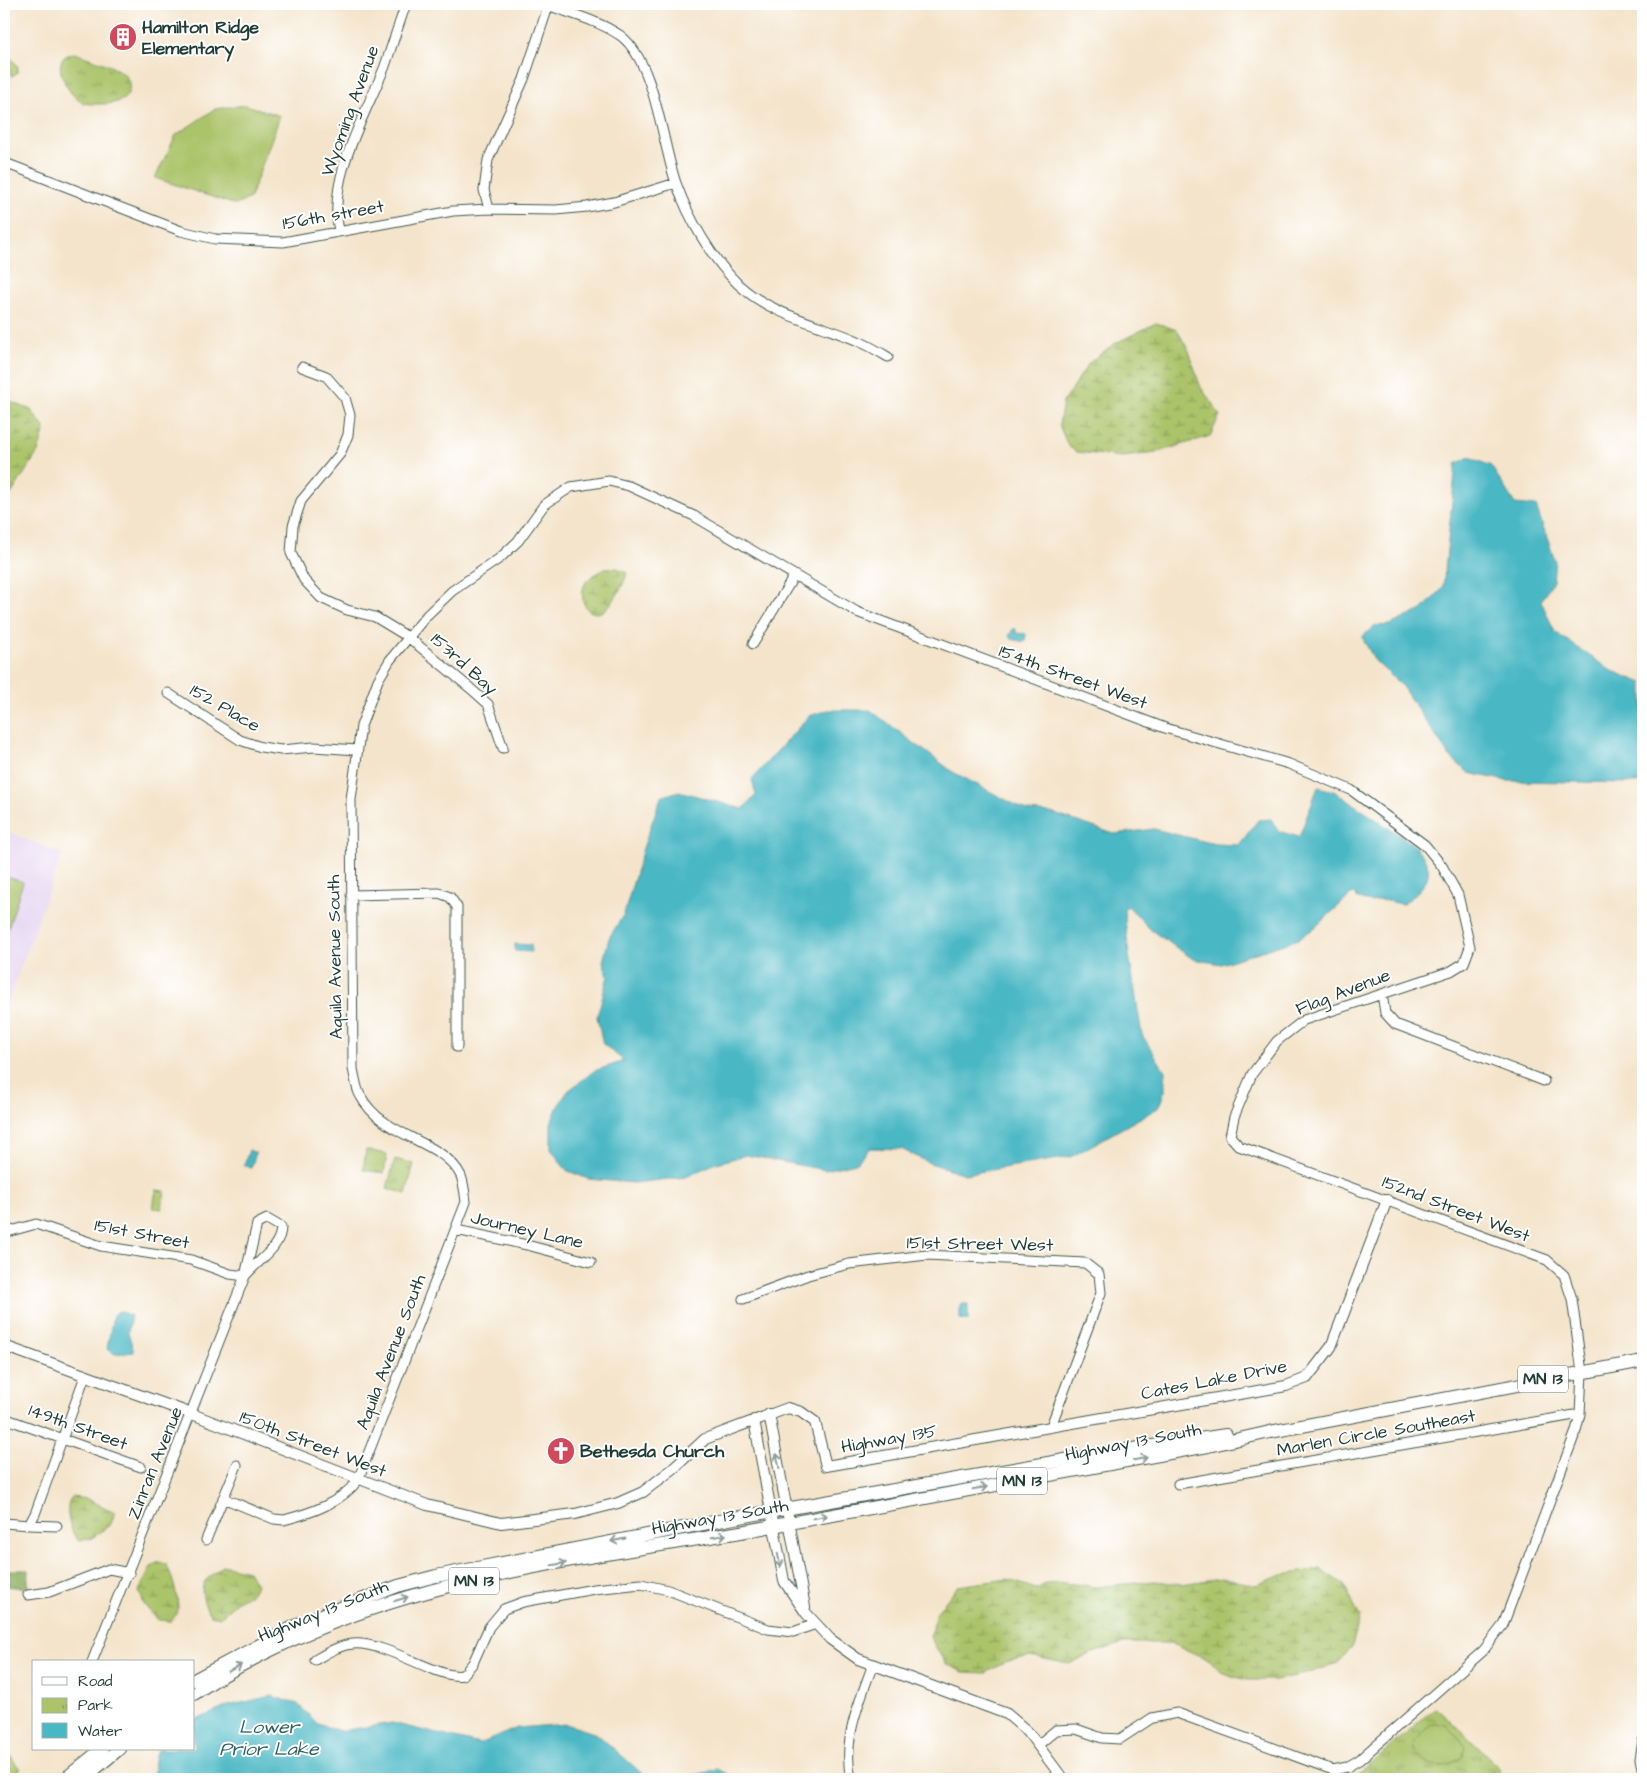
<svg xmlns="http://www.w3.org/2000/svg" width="1647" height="1783" font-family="'Architects Daughter',sans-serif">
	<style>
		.built { fill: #e4d3f1 }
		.forest { fill: url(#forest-crowns); stroke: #547449 }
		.wetland { fill: url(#wetland-marsh); stroke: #65804f }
		.park { fill: url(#park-tufts); stroke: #65804f }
		.pitch { fill: #abc46a; stroke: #65804f }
		.water { fill: #4ab7c4; stroke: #347a7c }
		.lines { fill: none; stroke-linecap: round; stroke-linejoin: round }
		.minor-casing { stroke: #3f564b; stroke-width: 11 }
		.tertiary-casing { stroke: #3f564b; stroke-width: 12 }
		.primary-casing { stroke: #3f564b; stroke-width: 14 }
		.minor { stroke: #fff; stroke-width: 9 }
		.tertiary { stroke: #fff; stroke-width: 10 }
		.primary { stroke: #fff; stroke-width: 12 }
		.oneway { stroke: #8f9e9a }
		.labels { text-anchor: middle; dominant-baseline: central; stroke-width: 4; stroke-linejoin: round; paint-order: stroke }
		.shield { fill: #fff; stroke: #627771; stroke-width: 1 }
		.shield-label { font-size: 16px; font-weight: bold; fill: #1f3d34 }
		.poi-label { font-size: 18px; font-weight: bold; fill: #1f3d34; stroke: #fff; text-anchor: start }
		.street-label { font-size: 18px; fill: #1f3d34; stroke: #fff }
		.water-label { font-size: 19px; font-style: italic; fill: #2c625f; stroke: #fff }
	</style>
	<defs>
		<pattern id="forest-crowns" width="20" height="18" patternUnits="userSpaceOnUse" patternTransform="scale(1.25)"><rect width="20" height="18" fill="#88aa5e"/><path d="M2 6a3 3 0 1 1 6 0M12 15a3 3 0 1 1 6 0" fill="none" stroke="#6f8c4e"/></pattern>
		<pattern id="wetland-marsh" width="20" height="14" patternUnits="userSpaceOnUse" patternTransform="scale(1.25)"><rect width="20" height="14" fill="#abc46a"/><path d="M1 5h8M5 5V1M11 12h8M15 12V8" fill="none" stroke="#8ba058"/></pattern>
		<pattern id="park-tufts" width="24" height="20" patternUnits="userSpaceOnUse" patternTransform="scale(1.25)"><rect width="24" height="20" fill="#abc46a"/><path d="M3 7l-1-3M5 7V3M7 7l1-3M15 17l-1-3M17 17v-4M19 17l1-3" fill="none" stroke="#8ba058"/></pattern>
	</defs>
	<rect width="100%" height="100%" fill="#fff"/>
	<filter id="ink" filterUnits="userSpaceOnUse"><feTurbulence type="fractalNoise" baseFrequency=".02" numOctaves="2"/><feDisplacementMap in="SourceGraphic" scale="10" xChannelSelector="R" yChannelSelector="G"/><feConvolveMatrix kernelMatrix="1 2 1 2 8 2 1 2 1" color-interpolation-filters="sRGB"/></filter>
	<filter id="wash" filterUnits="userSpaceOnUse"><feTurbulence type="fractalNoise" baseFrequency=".0096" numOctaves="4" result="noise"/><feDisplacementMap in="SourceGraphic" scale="20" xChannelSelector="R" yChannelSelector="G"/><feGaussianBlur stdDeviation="1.12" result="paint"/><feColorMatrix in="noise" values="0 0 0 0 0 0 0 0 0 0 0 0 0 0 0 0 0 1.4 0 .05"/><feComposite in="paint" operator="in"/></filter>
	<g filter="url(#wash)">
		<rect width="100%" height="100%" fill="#f4e4cb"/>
		<path class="built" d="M4,830L62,854L4,1013Z"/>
		<path class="forest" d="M4,1570H28V1588L4,1586Z"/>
		<path class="wetland" d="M1156,323L1177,330L1189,351L1200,386L1220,415L1210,436L1155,453L1122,457L1077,452L1068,446L1059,425L1063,402L1089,363L1114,344Z
			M4,399L31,410L45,429L38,452L6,502L4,510Z
			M605,568H617L627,573C624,585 612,607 601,612C584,618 578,594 586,582C590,577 599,572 605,568Z
			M72,1497L87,1499L115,1512L111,1524L92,1538L79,1541C70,1534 63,1506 72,1497Z
			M159,1562L166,1564C171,1572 178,1597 178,1607C178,1612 175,1616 171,1621L158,1620L145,1606L139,1591L151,1567Z
			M222,1565L248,1571L256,1584C251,1600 245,1594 235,1603C229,1608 227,1613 219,1617L210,1615C204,1605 197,1587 208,1578C213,1573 218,1571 222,1565Z
			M1321,1569L1344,1585L1360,1617L1352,1646L1338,1663L1306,1674L1275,1680H1246L1221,1672L1210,1660L1170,1643H1124L1090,1654L1069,1664L1031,1656L1005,1662L986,1673L963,1672L945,1663L930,1637L936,1613L958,1586L1007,1579L1036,1589L1045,1584L1065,1583L1096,1587L1155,1581L1182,1584L1221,1578L1256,1585L1282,1575Z"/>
		<path class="park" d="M75,53C90,59 108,63 121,72C131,78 133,93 122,100C115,104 103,104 96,104C89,104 83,104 78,100C64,88 48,56 75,53Z
			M395,1159L414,1164L406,1194L387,1188Z
			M1436,1707L1500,1768L1496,1779H1350V1777L1361,1772Z
			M4,1748L20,1769L4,1779Z"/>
		<path class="pitch" d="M12,59L18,67L17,73L12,76L6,60Z
			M246,105L280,116L250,198L236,205L155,178L176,135L215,109Z
			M4,876L23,882L4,941Z
			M366,1150L387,1154L384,1173L363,1170Z
			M156,1190L165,1191L162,1209L153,1208Z
			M1432,1724H1446L1466,1746L1462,1758C1442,1773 1421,1766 1412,1744Z"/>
		<path class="water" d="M1469,457L1491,466L1515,504L1536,506L1555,561L1553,581L1541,601L1555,632L1610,670L1643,683V781L1636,783L1507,781L1469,773L1450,757L1401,685L1375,661L1362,637L1374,626L1390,625L1422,610L1443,588L1456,464Z
			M1013,629H1016V633L1026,634L1025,642L1011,639L1009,636Z
			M828,710H870L953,772L1027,811L1051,813L1114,834L1154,829L1215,844L1239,845L1258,820L1271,819L1278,831L1299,837L1318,787L1334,791L1411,843C1439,868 1431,883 1403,904L1381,900L1371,902L1357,899L1356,894L1351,895L1313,929L1296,940L1221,964L1193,959L1151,930L1128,906L1124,910L1129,955L1142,1035L1165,1071V1091L1158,1108L1071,1157L965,1174L930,1163L901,1149L870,1148L856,1163L825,1170L746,1155L714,1164L686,1177L634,1183L588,1179L566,1170L551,1149V1123L558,1106L568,1091L594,1071L624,1061L603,1044L597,1017L608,976L603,962L609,938L624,914L643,848L661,797L679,791L743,809L756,795L752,779L809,716Z
			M515,944L531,945V952L515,951Z
			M249,1150L256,1153L251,1168L244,1165Z
			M960,1304H968V1320L960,1319Z
			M119,1311L131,1316L128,1332L134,1352L115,1354L107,1349L113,1315Z
			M271,1696L298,1704L318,1724L340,1731L392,1723L480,1744L517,1728L566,1724L597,1734L646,1777L656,1779H155C153,1771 152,1756 159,1749H194V1721L228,1706Z
			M717,1769L739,1779H683Z"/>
	</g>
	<g filter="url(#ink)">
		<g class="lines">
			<defs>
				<path id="minor" d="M545,4C570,14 598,20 621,36C655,62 662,143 676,183C689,219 711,258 739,285C773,316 817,323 858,341C868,345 878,351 888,357
					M5,163L181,231L215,239L283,242L453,211L489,209L556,210L587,207L614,202L676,183
					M489,209L484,190L488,160L524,79L549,4
					M339,231C327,178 366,114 385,66C392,45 399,24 406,4
					M302,367L326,376L345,398L350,415L348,435L340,454L301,501L293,526L291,553L304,580L321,598L347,610L375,617L408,637L470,688L488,704L503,748
					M753,644L794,576
					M168,693L240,740L261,747L281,750L314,747L357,750
					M351,895L439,893L450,897L457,907V1047
					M1382,994L1385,1013L1395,1024L1544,1081
					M456,1230L527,1245L591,1262
					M4,1233L36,1224L101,1246L191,1260L230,1274L245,1276
					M743,1299L808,1275L849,1264L927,1255L1085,1263L1099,1274L1101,1293L1051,1426
					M4,1418L141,1467
					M1178,1484L1580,1414
					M223,1498L274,1519L284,1520C311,1513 341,1503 358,1480L466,1202C465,1194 464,1184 461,1176C443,1139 383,1139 360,1095C356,1088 355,1077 353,1069L351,799L361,726L378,680L390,660L427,615L452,591L500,558L518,541L544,505L571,487L609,481L629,486L694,516L857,612L1165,728L1289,764L1351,790L1425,845L1442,866L1458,895L1470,947L1464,963L1451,971L1304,1020L1277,1041L1252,1074L1234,1117L1230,1136L1239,1146L1547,1260L1564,1275L1572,1299L1582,1372L1580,1414L1576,1431L1503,1625L1483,1651L1359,1760L1347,1767L1333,1770L1177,1713L1152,1718L1120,1739L1102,1738L1076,1729L1056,1730L1038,1745
					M4,1523L29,1525L35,1514L85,1376
					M29,1525L57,1526
					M206,1540L237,1465
					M28,1595L49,1592L109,1569L129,1573
					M315,1660C327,1653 339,1645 353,1644C375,1642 409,1660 430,1668C440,1672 452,1677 463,1675L473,1663L489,1627L504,1609L523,1602L594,1589L641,1584L668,1590L768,1629L793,1632L816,1624
					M92,1662L245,1276L257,1224L267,1219L281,1227C281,1248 257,1261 245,1276
					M1643,1741L1640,1759L1643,1772
					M851,1779C842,1739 860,1701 873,1664"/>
				<path id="tertiary" d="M4,1346L192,1414L427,1505L501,1523L575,1514L618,1503L643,1492L674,1468L705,1439L788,1408L801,1412L815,1422L826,1466L1286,1386L1307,1378L1331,1347L1387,1200
					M769,1414L805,1607
					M754,1420L784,1581L806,1613L830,1639L858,1659L1007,1714L1028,1732L1063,1779"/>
				<path id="primary" d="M194,1680L303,1622L398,1586L436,1576L734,1518L1093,1455L1226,1435
					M194,1694C217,1677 242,1665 267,1652C415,1577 584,1559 746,1531C900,1504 1054,1475 1208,1446L1270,1432L1643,1361
					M65,1779L102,1749
					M83,1779L119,1749"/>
			</defs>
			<use href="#minor" class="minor-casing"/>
			<use href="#tertiary" class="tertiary-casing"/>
			<use href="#primary" class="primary-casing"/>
			<use href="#minor" class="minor"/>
			<use href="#tertiary" class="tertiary"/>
			<use href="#primary" class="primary"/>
		</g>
		<defs><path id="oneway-shaft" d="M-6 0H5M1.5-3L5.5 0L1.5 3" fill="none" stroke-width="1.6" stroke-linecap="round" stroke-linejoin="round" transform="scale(1.25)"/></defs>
		<g class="oneway">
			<use href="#oneway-shaft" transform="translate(1140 1459) rotate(-11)"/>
			<use href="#oneway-shaft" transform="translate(778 1461) rotate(-101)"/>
			<use href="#oneway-shaft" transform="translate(980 1488) rotate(-10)"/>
			<use href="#oneway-shaft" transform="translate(820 1517) rotate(-11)"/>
			<use href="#oneway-shaft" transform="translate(719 1536) rotate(-10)"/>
			<use href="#oneway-shaft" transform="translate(618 1540) rotate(169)"/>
			<use href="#oneway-shaft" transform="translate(779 1560) rotate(79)"/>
			<use href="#oneway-shaft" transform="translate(559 1564) rotate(-10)"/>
			<use href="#oneway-shaft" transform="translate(401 1599) rotate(-17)"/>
			<use href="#oneway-shaft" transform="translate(235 1668) rotate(-29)"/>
		</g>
	</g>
	<defs>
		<symbol id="building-disc" viewBox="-11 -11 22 22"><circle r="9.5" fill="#d1495b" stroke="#fff"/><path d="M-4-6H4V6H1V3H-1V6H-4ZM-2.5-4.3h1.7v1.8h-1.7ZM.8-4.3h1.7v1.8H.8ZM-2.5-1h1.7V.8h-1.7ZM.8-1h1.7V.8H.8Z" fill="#fff"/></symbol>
		<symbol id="church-disc" viewBox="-11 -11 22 22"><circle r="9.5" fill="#d1495b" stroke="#fff"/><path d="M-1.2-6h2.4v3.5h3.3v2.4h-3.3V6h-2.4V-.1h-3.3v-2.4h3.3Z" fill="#fff"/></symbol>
	</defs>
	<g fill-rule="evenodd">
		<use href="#building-disc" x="107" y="21" width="32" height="32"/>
		<use href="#church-disc" x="545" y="1435" width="32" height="32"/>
	</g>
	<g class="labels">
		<g class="shield">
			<rect x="1518" y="1365.5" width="50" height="27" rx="4"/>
			<rect x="997" y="1467.5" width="50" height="27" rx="4"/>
			<rect x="449" y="1567.5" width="50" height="27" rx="4"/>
		</g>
		<g class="shield-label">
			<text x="1543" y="1379">MN 13</text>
			<text x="1022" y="1481">MN 13</text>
			<text x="474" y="1581">MN 13</text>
		</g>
		<g class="poi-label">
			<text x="142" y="27">Hamilton Ridge<tspan x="142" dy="21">Elementary</tspan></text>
			<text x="580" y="1451">Bethesda Church</text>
		</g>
		<g class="street-label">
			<text transform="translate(350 111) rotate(-70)">Wyoming Avenue</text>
			<text transform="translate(333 215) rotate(-10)">156th street</text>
			<text transform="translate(464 664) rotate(42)">153rd Bay</text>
			<text transform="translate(1073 677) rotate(20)">154th Street West</text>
			<text transform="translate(225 708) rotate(30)">152 Place</text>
			<text transform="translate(335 957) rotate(-91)">Aquila Avenue South</text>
			<text transform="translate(1343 992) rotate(-21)">Flag Avenue</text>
			<text transform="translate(1456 1209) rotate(21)">152nd Street West</text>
			<text transform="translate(527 1230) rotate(13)">Journey Lane</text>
			<text transform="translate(142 1234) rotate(11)">151st Street</text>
			<text transform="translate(980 1244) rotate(1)">151st Street West</text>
			<text transform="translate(391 1352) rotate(-69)">Aquila Avenue South</text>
			<text transform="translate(1214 1380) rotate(-11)">Cates Lake Drive</text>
			<text transform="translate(78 1427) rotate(20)">149th Street</text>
			<text transform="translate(1376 1433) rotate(-10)">Marlen Circle Southeast</text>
			<text transform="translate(889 1439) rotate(-10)">Highway 135</text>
			<text transform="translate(1133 1442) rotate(-11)">Highway 13 South</text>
			<text transform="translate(313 1444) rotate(21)">150th Street West</text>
			<text transform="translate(155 1463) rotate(-68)">Zinran Avenue</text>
			<text transform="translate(720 1517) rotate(-10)">Highway 13 South</text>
			<text transform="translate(323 1611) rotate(-22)">Highway 13 South</text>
		</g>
		<g class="water-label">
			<text x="269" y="1727">Lower<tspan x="269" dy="22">Prior Lake</tspan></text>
		</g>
	</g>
	<rect width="1647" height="1783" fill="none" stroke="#fff" stroke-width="20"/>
	<rect x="32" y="1660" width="162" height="90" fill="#ffffff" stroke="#a5b1ae"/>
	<rect x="42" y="1677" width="25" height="8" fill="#ffffff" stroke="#a5b1ae"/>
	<text x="78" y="1686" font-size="15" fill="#1f3d34">Road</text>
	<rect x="42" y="1698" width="25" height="15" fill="url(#park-tufts)" stroke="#a5b1ae"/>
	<text x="78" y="1710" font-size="15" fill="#1f3d34">Park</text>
	<rect x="42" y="1723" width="25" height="15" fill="#4ab7c4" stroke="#a5b1ae"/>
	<text x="78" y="1736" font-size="15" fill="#1f3d34">Water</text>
</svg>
